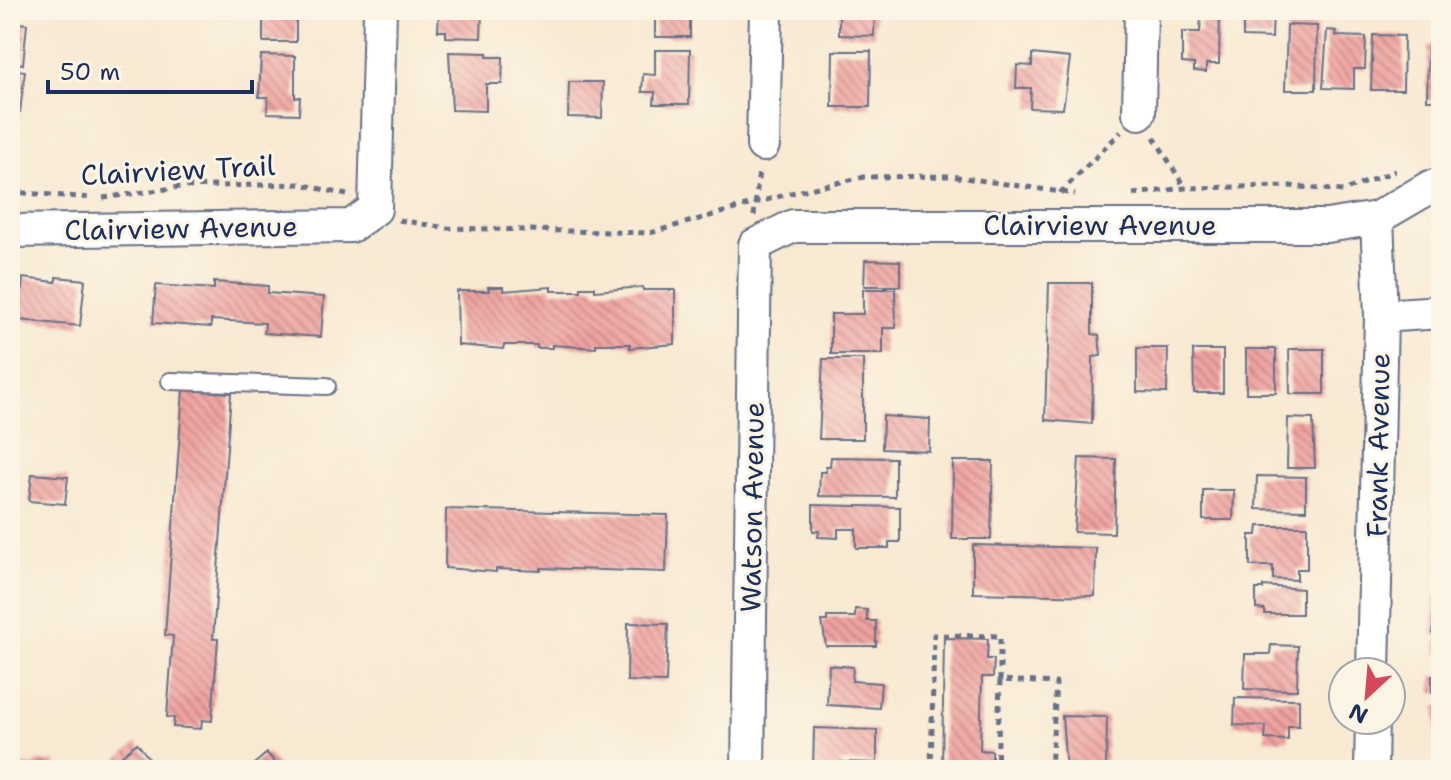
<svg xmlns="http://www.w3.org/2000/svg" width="1451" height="780" font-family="'Shantell Sans',sans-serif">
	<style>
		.building { fill: url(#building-back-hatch) }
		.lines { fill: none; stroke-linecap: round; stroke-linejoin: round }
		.lane-casing { stroke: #687087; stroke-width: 20 }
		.street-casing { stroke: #687087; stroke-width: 36 }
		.path { stroke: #687087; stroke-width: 5; stroke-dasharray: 6 6; stroke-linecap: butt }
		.lane { stroke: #fff; stroke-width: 16 }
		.street { stroke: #fff; stroke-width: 32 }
		.labels { text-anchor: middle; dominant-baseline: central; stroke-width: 6; stroke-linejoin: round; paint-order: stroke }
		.street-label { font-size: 28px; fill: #1b2f5e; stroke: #fcf5e5 }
	</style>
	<defs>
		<pattern id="building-back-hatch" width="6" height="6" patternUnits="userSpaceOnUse" patternTransform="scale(2)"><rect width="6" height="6" fill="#efa2a0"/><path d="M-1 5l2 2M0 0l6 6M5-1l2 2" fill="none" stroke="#c18486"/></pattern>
	</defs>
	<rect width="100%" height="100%" fill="#fcf5e5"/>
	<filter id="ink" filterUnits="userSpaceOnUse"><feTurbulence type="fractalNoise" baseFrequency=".0125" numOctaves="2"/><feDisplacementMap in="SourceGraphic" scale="16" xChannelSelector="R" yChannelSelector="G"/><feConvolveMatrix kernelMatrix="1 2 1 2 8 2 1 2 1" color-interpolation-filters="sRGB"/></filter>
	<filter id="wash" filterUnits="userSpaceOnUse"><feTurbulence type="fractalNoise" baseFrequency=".006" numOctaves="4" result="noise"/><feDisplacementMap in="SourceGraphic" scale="32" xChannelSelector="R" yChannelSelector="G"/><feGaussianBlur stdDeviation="1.8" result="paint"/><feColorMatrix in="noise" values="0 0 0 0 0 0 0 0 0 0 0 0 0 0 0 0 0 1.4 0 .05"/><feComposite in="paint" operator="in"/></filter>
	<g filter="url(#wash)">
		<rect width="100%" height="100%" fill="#f8e9d2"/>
		<g id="blocks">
			<path class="building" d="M263,10H296V42H263Z
				M439,10H482L481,38L446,37V31H438Z
				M655,10H690V37H655Z
				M839,10H875L874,36L839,35Z
				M1032,10H1064V17L1032,16Z
				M1184,10H1220L1219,64H1206V72L1194,71V64L1182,63V32H1200L1201,15H1184Z
				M1243,10H1273L1272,38L1243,37Z
				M10,22L27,24L23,64L10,62Z
				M1287,25L1317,26L1316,90H1285Z
				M1327,30L1336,31V36L1366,37L1365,69H1354V89L1323,88Z
				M1373,35L1404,36L1403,90H1371Z
				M1428,45H1441V100H1427Z
				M655,50H690L689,104H654L655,92H642L643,74L655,75Z
				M833,51H871L870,107H832Z
				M449,52L487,53V57H503L502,84H486V111L452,110Z
				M1032,54L1070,58L1063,109L1030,108L1031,88H1016L1017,65L1032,66Z
				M261,55L295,56V98L300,97L299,114L267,113L268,97H259Z
				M10,69L25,71L20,112L10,111Z
				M569,82H603L602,118L568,117Z
				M865,260L900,261V286H864Z
				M56,277L85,280L80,326L19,320L23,278L56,282Z
				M214,282L268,286V293L324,297L321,337L264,333L265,323L211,320V327L153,323L156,285L214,289Z
				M1049,283H1092V334L1099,335L1101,356L1093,357L1092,424L1045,420Z
				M488,287H503V291L551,287V291H581V287H595V291L643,287V290H675V344L630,348V344H596V348L552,345V348H537V345H504L503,349L458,345L457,291H489Z
				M863,289H895L896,328H883V354H831V314H863Z
				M1137,348H1168L1167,393L1137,392Z
				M1246,349H1276V393H1246Z
				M1289,349H1324V394H1290Z
				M1193,350H1223V393H1194Z
				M823,359H863V439H819Z
				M183,390L231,393L213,639H218L212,721L202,720L201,729L173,727L174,718L167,717L173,636L165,635Z
				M883,416L930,419L929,451L882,449Z
				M1288,418L1313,419L1315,468H1287Z
				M831,457L895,458V497L819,496L820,472H826V466H830Z
				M1079,458L1116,459L1114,533L1074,532Z
				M953,461H993L991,539H952Z
				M32,474L68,477L65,504L29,501Z
				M1257,476L1306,477V510L1256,509Z
				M1203,490H1234L1233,520H1203Z
				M813,505L900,507V542H889V548H856V529H838V538L818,537L819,531H813Z
				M446,509L668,515L666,572L541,568V571L496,569V572L445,568Z
				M1258,526H1307V569H1297V580L1273,579V566H1250V535H1257Z
				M973,545L1096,548L1095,596L973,593Z
				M1263,586L1302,589V614H1265V610L1256,609V589H1263Z
				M1434,596H1441V635H1433Z
				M855,609L867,610V621H876V646H826L822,621H827V617H855Z
				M628,623L668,624L666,682L627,681Z
				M944,638L988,639L987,659H994L993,677H982L980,750L992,751V770H942Z
				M1436,640L1441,641V655L1436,654Z
				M1271,645L1298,646L1297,690L1244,689L1245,654H1270Z
				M829,665L853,667L852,681L881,683L879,708L827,705Z
				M1432,676L1441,677V692H1432Z
				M1235,698L1299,699V726H1288V740L1265,739L1266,726L1234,725Z
				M1436,706H1441V739H1436Z
				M1062,716L1107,717L1106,770H1066Z
				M814,728L877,730V763L841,762V770H813Z
				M137,743L158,770H104Z
				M267,753L281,770H247Z
				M36,761L55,762L54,770H10V764L36,766Z"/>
		</g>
	</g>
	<g filter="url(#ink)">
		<use href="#blocks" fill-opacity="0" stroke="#687087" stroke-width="2"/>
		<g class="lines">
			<defs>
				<path id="lane" d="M170,381L327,386"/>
				<path id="street" d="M1139,113L1141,10
					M763,145L766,10
					M10,231L351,226L375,209L380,10
					M1381,316L1441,312
					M1373,672L1381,316L1377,218
					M748,770L755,245L793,226H1327L1377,218L1430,187L1441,185
					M1371,770L1372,720"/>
			</defs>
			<use href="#lane" class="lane-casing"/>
			<use href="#street" class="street-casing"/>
			<path class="path" d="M1154,137L1185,188
				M10,192L93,198
				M1060,193L1121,132
				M1133,194L1185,188L1290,186L1343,191L1395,171
				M103,198L180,187L300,184L347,195
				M754,216L759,170
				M399,220L447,228L650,233L791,193L864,177L951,176L1075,194
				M931,770L934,635L1000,636V680
				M997,770L1000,680L1056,683L1051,770"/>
			<use href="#lane" class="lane"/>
			<use href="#street" class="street"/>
		</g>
	</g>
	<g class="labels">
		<g class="street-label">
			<text transform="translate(178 170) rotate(-3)">Clairview Trail</text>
			<text x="1100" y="225">Clairview Avenue</text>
			<text transform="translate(181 228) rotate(-1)">Clairview Avenue</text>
			<text transform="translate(1378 445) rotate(-89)">Frank Avenue</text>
			<text transform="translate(752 507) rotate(-89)">Watson Avenue</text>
		</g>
	</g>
	<rect width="1451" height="780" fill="none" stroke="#fcf5e5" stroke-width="40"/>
	<g transform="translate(1367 696) rotate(206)"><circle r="38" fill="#fcf5e5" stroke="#a2a6af" stroke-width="2"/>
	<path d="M0-6L14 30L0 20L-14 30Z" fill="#d1495b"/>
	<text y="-12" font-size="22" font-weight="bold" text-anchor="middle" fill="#1b2f5e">N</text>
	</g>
	<path d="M48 80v12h204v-12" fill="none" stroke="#1b2f5e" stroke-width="4"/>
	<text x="60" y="80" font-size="24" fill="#1b2f5e" stroke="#fcf5e5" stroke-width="6" paint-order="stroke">50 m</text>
</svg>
